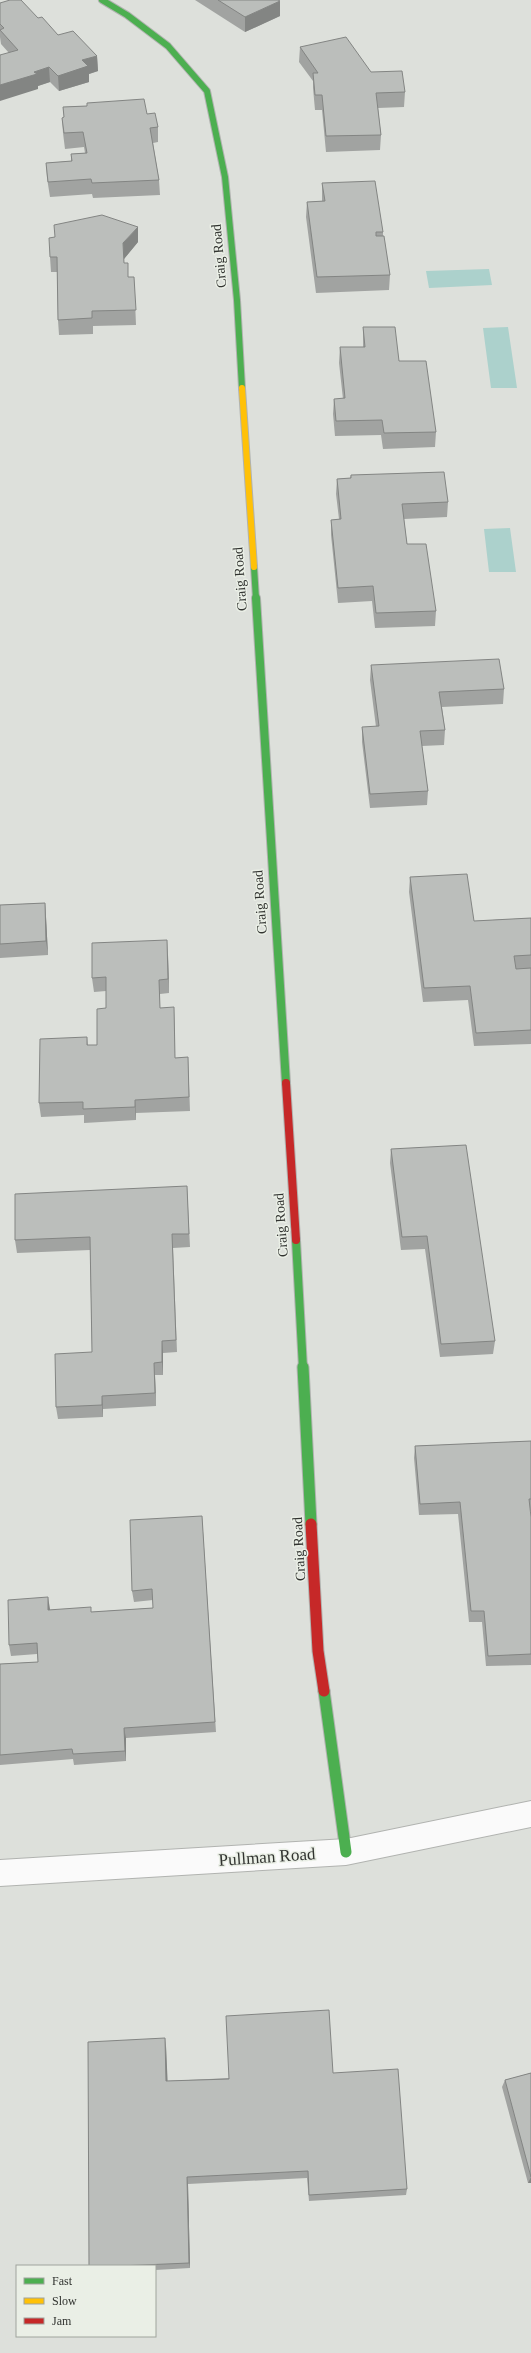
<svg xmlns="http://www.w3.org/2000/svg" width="531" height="2353" font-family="Georgia,serif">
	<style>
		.water { fill: #acd1cc }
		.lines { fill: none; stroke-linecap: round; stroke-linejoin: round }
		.street-casing { stroke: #b1b3b0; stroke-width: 2 }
		.fast-far2-casing { stroke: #b1b3b0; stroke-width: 8 }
		.fast-far1-casing { stroke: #b1b3b0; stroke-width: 10 }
		.fast-casing { stroke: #b1b3b0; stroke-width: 13 }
		.slow-casing { stroke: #b1b3b0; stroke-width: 8 }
		.jam-far1-casing { stroke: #b1b3b0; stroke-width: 10 }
		.jam-casing { stroke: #b1b3b0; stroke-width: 13 }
		.street { fill: #fafafa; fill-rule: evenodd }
		.fast-far2 { stroke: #4caf50; stroke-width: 6 }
		.fast-far1 { stroke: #4caf50; stroke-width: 8 }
		.fast { stroke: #4caf50; stroke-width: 11 }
		.slow { stroke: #ffc107; stroke-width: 6 }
		.jam-far1 { stroke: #c62828; stroke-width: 8 }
		.jam { stroke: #c62828; stroke-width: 11 }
		.wall { fill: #a1a3a1 }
		.shaded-wall { fill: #838583 }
		.building { fill: #bbbebb; stroke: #838583 }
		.labels { text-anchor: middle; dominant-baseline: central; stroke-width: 3; stroke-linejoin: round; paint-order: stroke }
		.street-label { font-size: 14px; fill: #313330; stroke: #eaefe6 }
		.near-street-label { font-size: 17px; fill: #313330; stroke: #eaefe6 }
	</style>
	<rect width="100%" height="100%" fill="#dde0db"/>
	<path class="water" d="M489,269L492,285L429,288L426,271Z
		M508,327L517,388H491L483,328Z
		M510,528L516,572H489L484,529Z"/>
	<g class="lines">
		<defs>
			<path id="street" d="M531,1801V1827L346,1865L0,1886V1860L346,1839Z"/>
			<path id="fast-far2" d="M102,0L127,15L168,46L207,91L225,177L237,300L242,388
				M254,567L256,599"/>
			<path id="fast-far1" d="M256,598L286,1083
				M296,1240L303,1368"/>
			<path id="fast" d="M303,1367L311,1524
				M324,1691L346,1852"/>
			<path id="slow" d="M242,388L254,567"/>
			<path id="jam-far1" d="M286,1083L296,1240"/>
			<path id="jam" d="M311,1524L318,1651L324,1691"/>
		</defs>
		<use href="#street" class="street-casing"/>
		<use href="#fast-far2" class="fast-far2-casing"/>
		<use href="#fast-far1" class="fast-far1-casing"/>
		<use href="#fast" class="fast-casing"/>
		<use href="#slow" class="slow-casing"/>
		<use href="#jam-far1" class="jam-far1-casing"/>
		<use href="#jam" class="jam-casing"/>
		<use href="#street" class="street"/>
		<use href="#fast-far2" class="fast-far2"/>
		<use href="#fast-far1" class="fast-far1"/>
		<use href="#fast" class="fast"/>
		<use href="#slow" class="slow"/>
		<use href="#jam-far1" class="jam-far1"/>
		<use href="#jam" class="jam"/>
	</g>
	<path class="wall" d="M195,0H278L280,1V16L245,32Z
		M0,3L38,18L58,35L97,56L98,71L89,74V82L59,91L50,82L38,86V89L9,53L1,44L0,37Z
		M300,47L371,72L405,92L404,107L378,108L381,135L380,150L326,152L322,110H315L313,88V81L299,62Z
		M87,103L147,114L158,127V142L153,143L159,180L160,195L93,198L92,194L50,197L47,178L46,163L71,161V154L85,153L84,147L65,149L63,133L62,118L64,117L63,107L87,106Z
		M322,183L383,232V236L390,275L389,290L316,293L306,217L307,202L322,201Z
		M138,242L124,259V263L128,277H134L136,325L93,326V334L59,335L58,320L57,272H51L50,257Z
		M363,327L399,361L436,432L435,447L383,449L381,435L335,436L333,414L334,399H343L339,363L340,347H363Z
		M351,475L448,502L447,517L404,519L407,544L436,611L435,626L375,628L372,601L338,603L331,535V520L339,519L336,494L337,479L350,478Z
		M371,665L504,689L503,704L442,707L445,730L444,745L422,746L428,791L427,805L370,808L362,742V727H376L370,680Z
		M410,877L474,921L531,918V1044L474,1046L468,1000L423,1002L409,892Z
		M45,903L46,917L48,955L0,958V905Z
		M168,955L169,993L160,994V1008L174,1021L175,1058L188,1057L190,1111L136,1113V1120L84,1123V1115L41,1117L39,1103L87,1037L88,1045H97L106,1008V991L94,992L92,978Z
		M391,1149L495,1341L493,1354L440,1357L425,1249L401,1250L390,1163Z
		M187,1186L190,1247L173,1248L177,1352L163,1353V1375H155L156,1406L103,1409V1417L58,1419L56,1407L92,1352L90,1250L17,1253L15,1240Z
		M531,1441V1511H530L531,1517V1665L486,1666L482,1622H469L458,1514L419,1515L414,1458L415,1446Z
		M202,1516L216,1732L126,1738V1761L74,1765L73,1759L0,1765V1664L38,1662L37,1654L11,1656L9,1645L50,1610L91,1612L153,1608V1600L134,1602L132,1591Z
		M166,2046L167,2081L333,2073L407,2189L406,2195L309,2201L307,2178L188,2184L190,2268L155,2270V2266H89Z
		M531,2073V2183H528L502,2087L505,2080Z"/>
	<path class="shaded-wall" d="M280,1V16L245,32V17Z
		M97,56L98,71L89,74V82L59,91L58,76L82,60Z
		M49,67L50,82L38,86V89L0,101V85L34,72Z
		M138,227V242L124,259L123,243Z
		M45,903L46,917L48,955L46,941Z
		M167,940L168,955L169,993L168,979Z
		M174,1007V1021L175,1072V1058Z
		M135,1100L136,1113V1120L135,1107Z
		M162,1341L163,1353V1375L162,1362Z
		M154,1363L155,1375L156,1406L155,1393Z
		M102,1396L103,1409V1417L102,1405Z
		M48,1597L50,1609V1621L48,1610Z
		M124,1728L126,1738V1761L125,1751Z
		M165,2038L166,2046L168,2089L166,2081Z
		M187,2177L188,2184L190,2268L189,2263Z
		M531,2177V2183H528Z"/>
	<path class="building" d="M10,0H21L38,18L42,17L58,35L73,31L97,56L82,60L88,66L58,76L49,67L34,72L37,74L0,85V55L18,50L0,30L4,28L0,24V3Z
		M218,0H278L280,1L245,17Z
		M346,37L371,72L402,71L405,92L376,93L381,135L326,136L322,95H315L313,73H318L300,47Z
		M144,99L147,114L155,113L158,127L150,128L159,180L92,183L91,179L48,182L46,163L72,161L71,154L87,153L83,132L64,133L62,118L64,117L63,107L87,106V103Z
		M375,181L383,232H376V236H384L390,275L317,277L307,202L325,201L322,183Z
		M102,215L138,227L123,243L124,263H128V277H134L136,310L92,311V318L58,320L57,257H50L49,238L55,237L54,225Z
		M363,327H395L399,361H426L436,432L384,433L382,420L336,421L334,399L345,398L340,347H365Z
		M444,472L448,502L402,504L407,544H426L436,611L376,613L373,586L338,588L331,520L341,519L337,479L351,478V475Z
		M499,659L504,689L439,692L445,730L420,731L428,791L370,794L362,727L379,726L371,665Z
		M467,874L474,921L531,918V955L514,956L516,969L531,968V1030L476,1033L470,986L424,988L410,877Z
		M45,903L46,941L0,944V905Z
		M167,940L168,979L159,980L160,1008L174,1007L175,1058L188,1057L189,1097L135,1100V1107L83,1109V1102L39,1103L40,1039L87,1037V1045H97V1009L106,1008V977L92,978V943Z
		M466,1145L495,1341L441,1344L427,1236L402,1237L391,1149Z
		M187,1186L189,1234H172L176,1340L162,1341V1362L154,1363L155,1393L102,1396V1405L56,1407L55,1354L92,1352L90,1237L15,1240V1194Z
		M531,1441V1499H529L531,1517V1654L488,1656L484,1611H471L460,1502L420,1504L415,1446Z
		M202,1516L215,1722L124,1728L125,1751L73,1754L72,1749L0,1755V1664L38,1662L37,1643L9,1645L8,1600L48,1597V1610L91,1607V1612L153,1608L152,1589L132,1591L130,1520Z
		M329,2010L333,2073L398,2069L407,2189L309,2195L308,2171L187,2177L189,2263L119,2266H89L88,2042L165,2038L166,2081L229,2079L226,2016Z
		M531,2073V2177L505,2080Z"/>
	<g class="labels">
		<g class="street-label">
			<text transform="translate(219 256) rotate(-95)">Craig Road</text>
			<text transform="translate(240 579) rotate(-94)">Craig Road</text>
			<text transform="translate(260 902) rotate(-94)">Craig Road</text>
			<text transform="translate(281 1225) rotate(-94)">Craig Road</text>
			<text transform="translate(299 1549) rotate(-93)">Craig Road</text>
		</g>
		<g class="near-street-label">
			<text transform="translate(267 1857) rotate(-4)">Pullman Road</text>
		</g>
	</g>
	<rect x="16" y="2265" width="140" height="72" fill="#eaefe6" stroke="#a0a49d"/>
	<rect x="24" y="2278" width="20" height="6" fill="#4caf50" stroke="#a0a49d"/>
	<text x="52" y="2285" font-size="12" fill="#313330">Fast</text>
	<rect x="24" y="2298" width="20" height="6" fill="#ffc107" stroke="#a0a49d"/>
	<text x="52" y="2305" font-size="12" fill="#313330">Slow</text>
	<rect x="24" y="2318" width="20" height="6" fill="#c62828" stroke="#a0a49d"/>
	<text x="52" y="2325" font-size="12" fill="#313330">Jam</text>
</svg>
